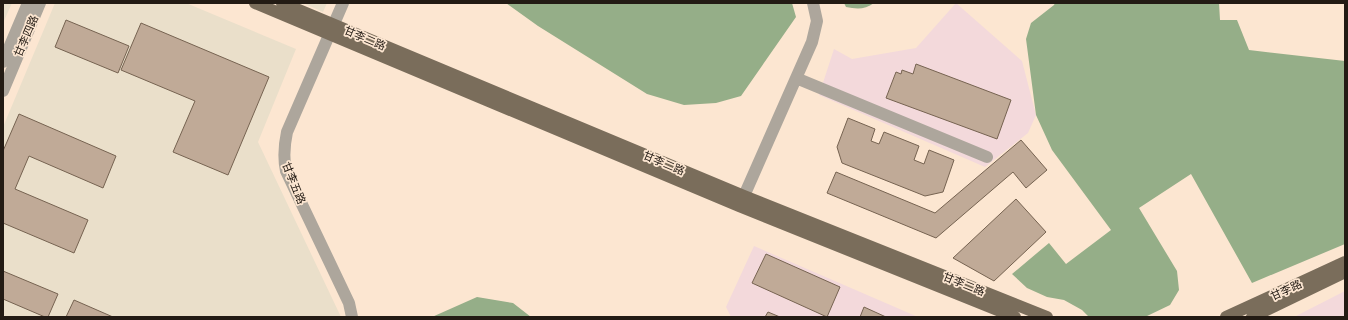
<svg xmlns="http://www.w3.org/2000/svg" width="1348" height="320" font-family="'PT Serif','Noto Sans SC',serif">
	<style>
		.commercial { fill: #eadfca }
		.industrial { fill: #f3d9db }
		.forest { fill: #95ae88 }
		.building { fill: #c0aa97; stroke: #766351 }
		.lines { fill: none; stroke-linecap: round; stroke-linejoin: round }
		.minor { stroke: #ada69c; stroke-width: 12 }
		.major { stroke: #7a6d5b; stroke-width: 12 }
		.labels { text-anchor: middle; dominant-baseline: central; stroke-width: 3.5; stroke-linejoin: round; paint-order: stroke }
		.street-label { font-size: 11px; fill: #231b14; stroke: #fce6d1 }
	</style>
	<rect width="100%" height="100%" fill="#fce6d1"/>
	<path class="commercial" d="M3,3H12L3,23Z
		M55,3H186L296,49L258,142L341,317H8L3,315V127Z
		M303,3H327L323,12Z"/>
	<path class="industrial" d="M956,3L1022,61L1036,115L1028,133L985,167L819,95L834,49L852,59L916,48Z
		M754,246L918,317H731L726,307Z
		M1345,291V317H1294Z"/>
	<path class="forest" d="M506,3H792L796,17L741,96L716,103L684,105L647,94L538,26Z
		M844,3H874C865,10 856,9 846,7Z
		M1055,3H1219L1220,20H1237L1249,50L1345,61V244L1252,283L1191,174L1139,208L1177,271L1179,290L1170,305L1145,317H1089L1082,310L1064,300L1047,297L1027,288L1012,274L1049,243L1066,264L1111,230L1052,150L1036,115L1026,39L1031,23L1054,5Z
		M477,297L513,303L531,317H432Z"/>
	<path class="building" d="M66,20L129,46L118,73L55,47Z
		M141,23L269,77L228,175L173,152L195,101L121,70Z
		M916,64L1011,100L997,139L886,98L896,72L901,74L902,70L913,74Z
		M19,114L116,156L103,188L29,156L15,189L88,220L74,253L3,223V151Z
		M848,118L875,129L871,141L879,144L884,132L919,146L914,160L924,164L929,150L954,160L943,192L925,196L842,163L837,147Z
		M1021,140L1047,170L1026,188L1013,172L936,238L827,193L836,172L935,213Z
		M1016,199L1046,232L994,281L953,258Z
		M766,254L840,287L827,317L752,283Z
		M3,271L58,294L48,317H45L3,299Z
		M74,300L113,317H66Z
		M864,307L886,317H860Z
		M768,312L780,317H765Z"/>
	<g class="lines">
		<path class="minor" d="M343,3L287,132C284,146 283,157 286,171L349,303L352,317
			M3,62L28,3
			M796,78L987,157
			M3,91L40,3
			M740,205L812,42L817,21L813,3"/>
		<path class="major" d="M255,3L739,206L1015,317
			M282,3L744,196L1047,317
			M1226,317L1345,262
			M1252,317L1345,272"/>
	</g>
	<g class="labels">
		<g class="street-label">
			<text transform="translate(26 36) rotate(-67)">甘李四路</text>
			<text transform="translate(365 38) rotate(23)">甘李二路</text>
			<text transform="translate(664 163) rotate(23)">甘李二路</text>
			<text transform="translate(294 183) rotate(68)">甘李五路</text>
			<text transform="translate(964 284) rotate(22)">甘李二路</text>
			<text transform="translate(1286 290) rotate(-25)">甘李路</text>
		</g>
	</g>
	<rect width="1348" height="320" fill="none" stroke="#231b14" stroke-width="8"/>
</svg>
